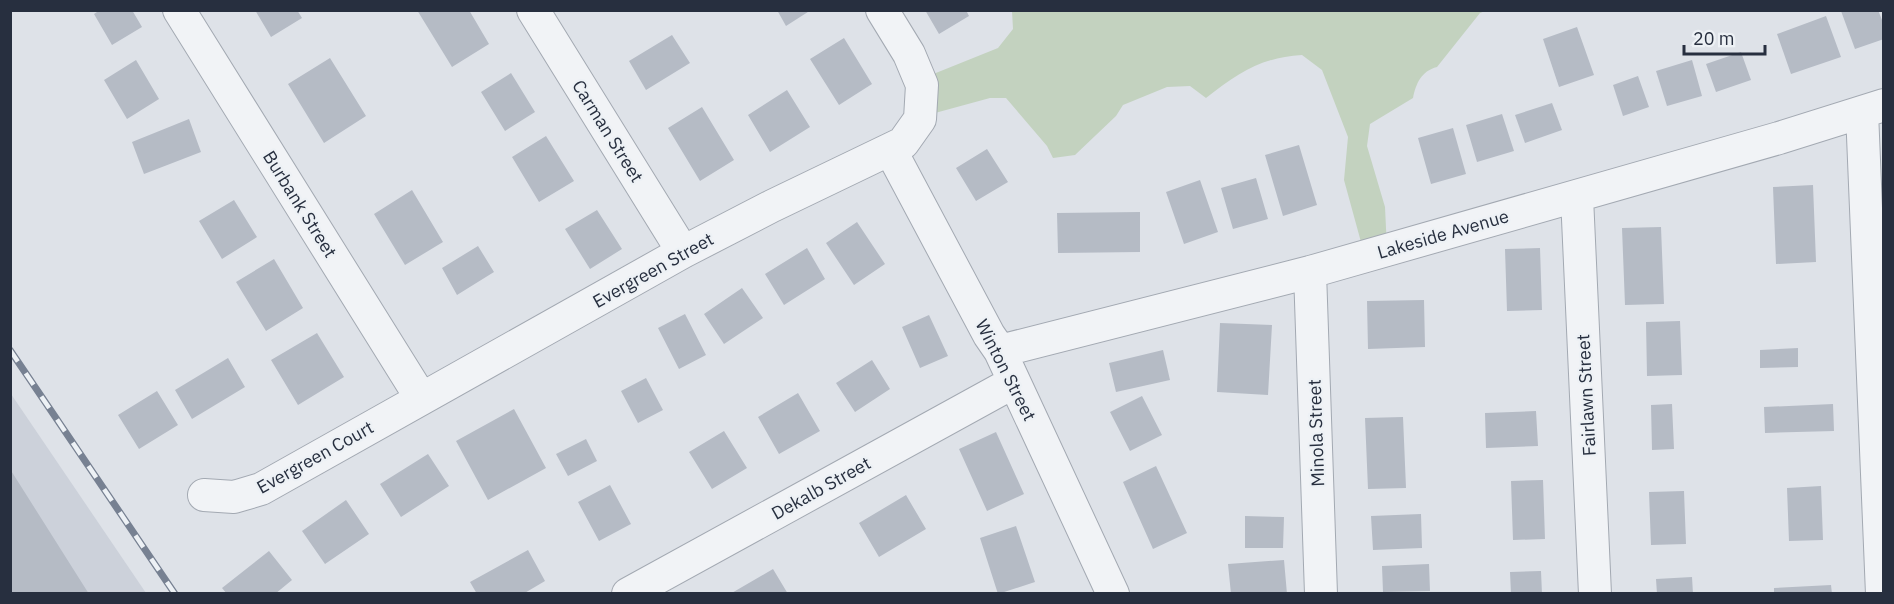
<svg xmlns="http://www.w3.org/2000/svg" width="1894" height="604" font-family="'IBM Plex Sans',sans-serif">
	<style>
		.built { fill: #ccd1da }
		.green { fill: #c3d2bf }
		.building { fill: #b5bbc5 }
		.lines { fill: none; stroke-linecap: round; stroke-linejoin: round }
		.minor-casing { stroke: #a3a9b2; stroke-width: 34 }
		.minor { stroke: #f1f3f6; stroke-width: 32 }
		.rail-casing { stroke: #778192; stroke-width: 7 }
		.rail { stroke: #edf1f5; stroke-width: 4.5; stroke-dasharray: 14; stroke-linecap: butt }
		.labels { text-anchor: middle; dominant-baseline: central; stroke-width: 4.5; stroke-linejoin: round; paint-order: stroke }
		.street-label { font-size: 18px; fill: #272f3f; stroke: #edf1f5 }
	</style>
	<rect width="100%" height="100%" fill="#dee2e8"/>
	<path class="built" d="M11,394L146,593H11Z"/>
	<path class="green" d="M1012,11H1485L1480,13L1437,67C1421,71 1416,84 1413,98L1370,124L1367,146L1385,207L1387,249L1364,253L1344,180L1348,137L1322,70L1302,55C1259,58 1239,73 1206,98L1190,86L1167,87L1123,105L1116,116L1075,155L1053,158L1047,146L1006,98H990L913,119L911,83L998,48L1013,29Z"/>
	<path class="building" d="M100,10H132L142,27L112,45L94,14Z
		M255,10H297L302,18L271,37Z
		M417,10H469L489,44L452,67Z
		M777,10H811L786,26Z
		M925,10H966L969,16L939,34Z
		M1878,10L1884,25V39L1855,49L1841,11Z
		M1826,16L1841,57L1791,74L1777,34Z
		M1577,27L1594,75L1559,87L1543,39Z
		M672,35L690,63L646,90L629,61Z
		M844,38L872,84L839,105L810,59Z
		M1741,52L1751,80L1716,92L1706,64Z
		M330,58L366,116L324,143L288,84Z
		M136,60L159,99L127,119L104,80Z
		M1692,60L1702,96L1667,106L1656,71Z
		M511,73L535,112L505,131L481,92Z
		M1638,76L1649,107L1623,116L1613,85Z
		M787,90L810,127L770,152L748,115Z
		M1552,103L1562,130L1525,143L1515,115Z
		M702,107L734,160L700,181L668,128Z
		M1502,114L1514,151L1477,162L1466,125Z
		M189,119L201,152L144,174L132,142Z
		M1453,128L1466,174L1431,184L1418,138Z
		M546,136L574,181L539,202L512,157Z
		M1299,145L1317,205L1283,216L1265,155Z
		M987,149L1008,182L976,201L956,168Z
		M1256,178L1268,219L1233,229L1221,188Z
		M1200,180L1218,232L1184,244L1166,192Z
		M1813,185L1816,262L1776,264L1773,187Z
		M412,190L443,242L405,265L374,214Z
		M234,200L257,237L222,259L199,221Z
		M597,210L622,249L590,269L565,229Z
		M1140,212V252L1058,253L1057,213Z
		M857,222L885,264L854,285L826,243Z
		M1661,227L1664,304L1625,305L1622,228Z
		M478,246L494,272L457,295L442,268Z
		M807,248L825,279L784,305L765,274Z
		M1540,248L1542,310L1507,311L1505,249Z
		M274,259L303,308L266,331L236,282Z
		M742,288L763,318L724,344L704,314Z
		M1424,300L1425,347L1368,349L1367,301Z
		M685,314L706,355L679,369L658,328Z
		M929,315L948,356L920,368L902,327Z
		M1680,321L1682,375L1647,376L1646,322Z
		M1220,323L1272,325L1268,395L1217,392Z
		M317,333L344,377L298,405L271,360Z
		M1798,348V367L1760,368V350Z
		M1163,350L1170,380L1116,392L1109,363Z
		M228,358L245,387L192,419L175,390Z
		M872,360L890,389L855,412L836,383Z
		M646,378L663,410L638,423L621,391Z
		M157,391L178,425L139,449L118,415Z
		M798,393L820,431L779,454L758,417Z
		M1142,396L1162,435L1130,451L1110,412Z
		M1672,404L1674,449L1652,450L1651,405Z
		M1833,404L1834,431L1765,433L1764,407Z
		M514,409L546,468L488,500L456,441Z
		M1536,411L1538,446L1486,448L1485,413Z
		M1403,417L1406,488L1368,489L1365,418Z
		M724,431L747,468L712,489L689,452Z
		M996,432L1024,494L987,511L959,449Z
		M586,439L597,461L568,476L556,454Z
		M428,454L449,486L401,517L380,484Z
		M1156,466L1187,533L1153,549L1123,482Z
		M10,469L89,594H10Z
		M1543,480L1545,539L1513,540L1511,481Z
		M610,485L631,524L599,541L578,502Z
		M1821,486L1823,540L1789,541L1787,488Z
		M1684,491L1686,544L1651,545L1649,492Z
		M906,495L926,529L879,557L859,523Z
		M346,500L369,534L325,564L302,531Z
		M1421,514L1422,548L1373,550L1371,516Z
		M1245,516L1284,517L1283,548H1245Z
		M1016,526L1035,582L998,594L980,538Z
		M528,550L545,581L523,594H477L470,582Z
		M269,551L292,580L275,594H227L222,588Z
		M1284,560L1287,594H1231L1228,564Z
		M1429,564L1430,591L1383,592L1382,566Z
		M773,569L788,594H730Z
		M1541,571L1542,594H1511L1510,572Z
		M1692,577L1693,594H1657L1656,579Z
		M1831,585L1832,594H1774V588Z"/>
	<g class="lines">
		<defs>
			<path id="minor" d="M179,10L421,398
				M533,10L683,252
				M1862,112L1882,594
				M891,151L989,335L1000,351L1113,594
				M1577,197L1595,594
				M1310,272L1321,594
				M1000,351L1310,272L1779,138L1884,105
				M204,495L234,497L261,489L683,252L772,206L903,143L920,119L922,85L909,54L882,10
				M628,594L1014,382"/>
		</defs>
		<use href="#minor" class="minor-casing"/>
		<use href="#minor" class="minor"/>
		<defs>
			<path id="rail" d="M10,350L175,594"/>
		</defs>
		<use href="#rail" class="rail-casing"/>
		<use href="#rail" class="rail"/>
	</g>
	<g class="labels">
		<g class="street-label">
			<text transform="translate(608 131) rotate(58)">Carman Street</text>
			<text transform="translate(300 204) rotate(58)">Burbank Street</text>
			<text transform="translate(1443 234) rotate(-16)">Lakeside Avenue</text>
			<text transform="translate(653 270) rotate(-29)">Evergreen Street</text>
			<text transform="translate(1006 370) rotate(63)">Winton Street</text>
			<text transform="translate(1586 395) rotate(-93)">Fairlawn Street</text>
			<text transform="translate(1316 433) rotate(-92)">Minola Street</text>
			<text transform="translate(315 457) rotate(-29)">Evergreen Court</text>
			<text transform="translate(821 488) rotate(-29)">Dekalb Street</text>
		</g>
	</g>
	<rect width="1894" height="604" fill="none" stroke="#272f3f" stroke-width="24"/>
	<path d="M1684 45v9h81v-9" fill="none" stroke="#272f3f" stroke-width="3"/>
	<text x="1693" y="45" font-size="18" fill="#272f3f" stroke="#edf1f5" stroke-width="4.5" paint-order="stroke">20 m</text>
</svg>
